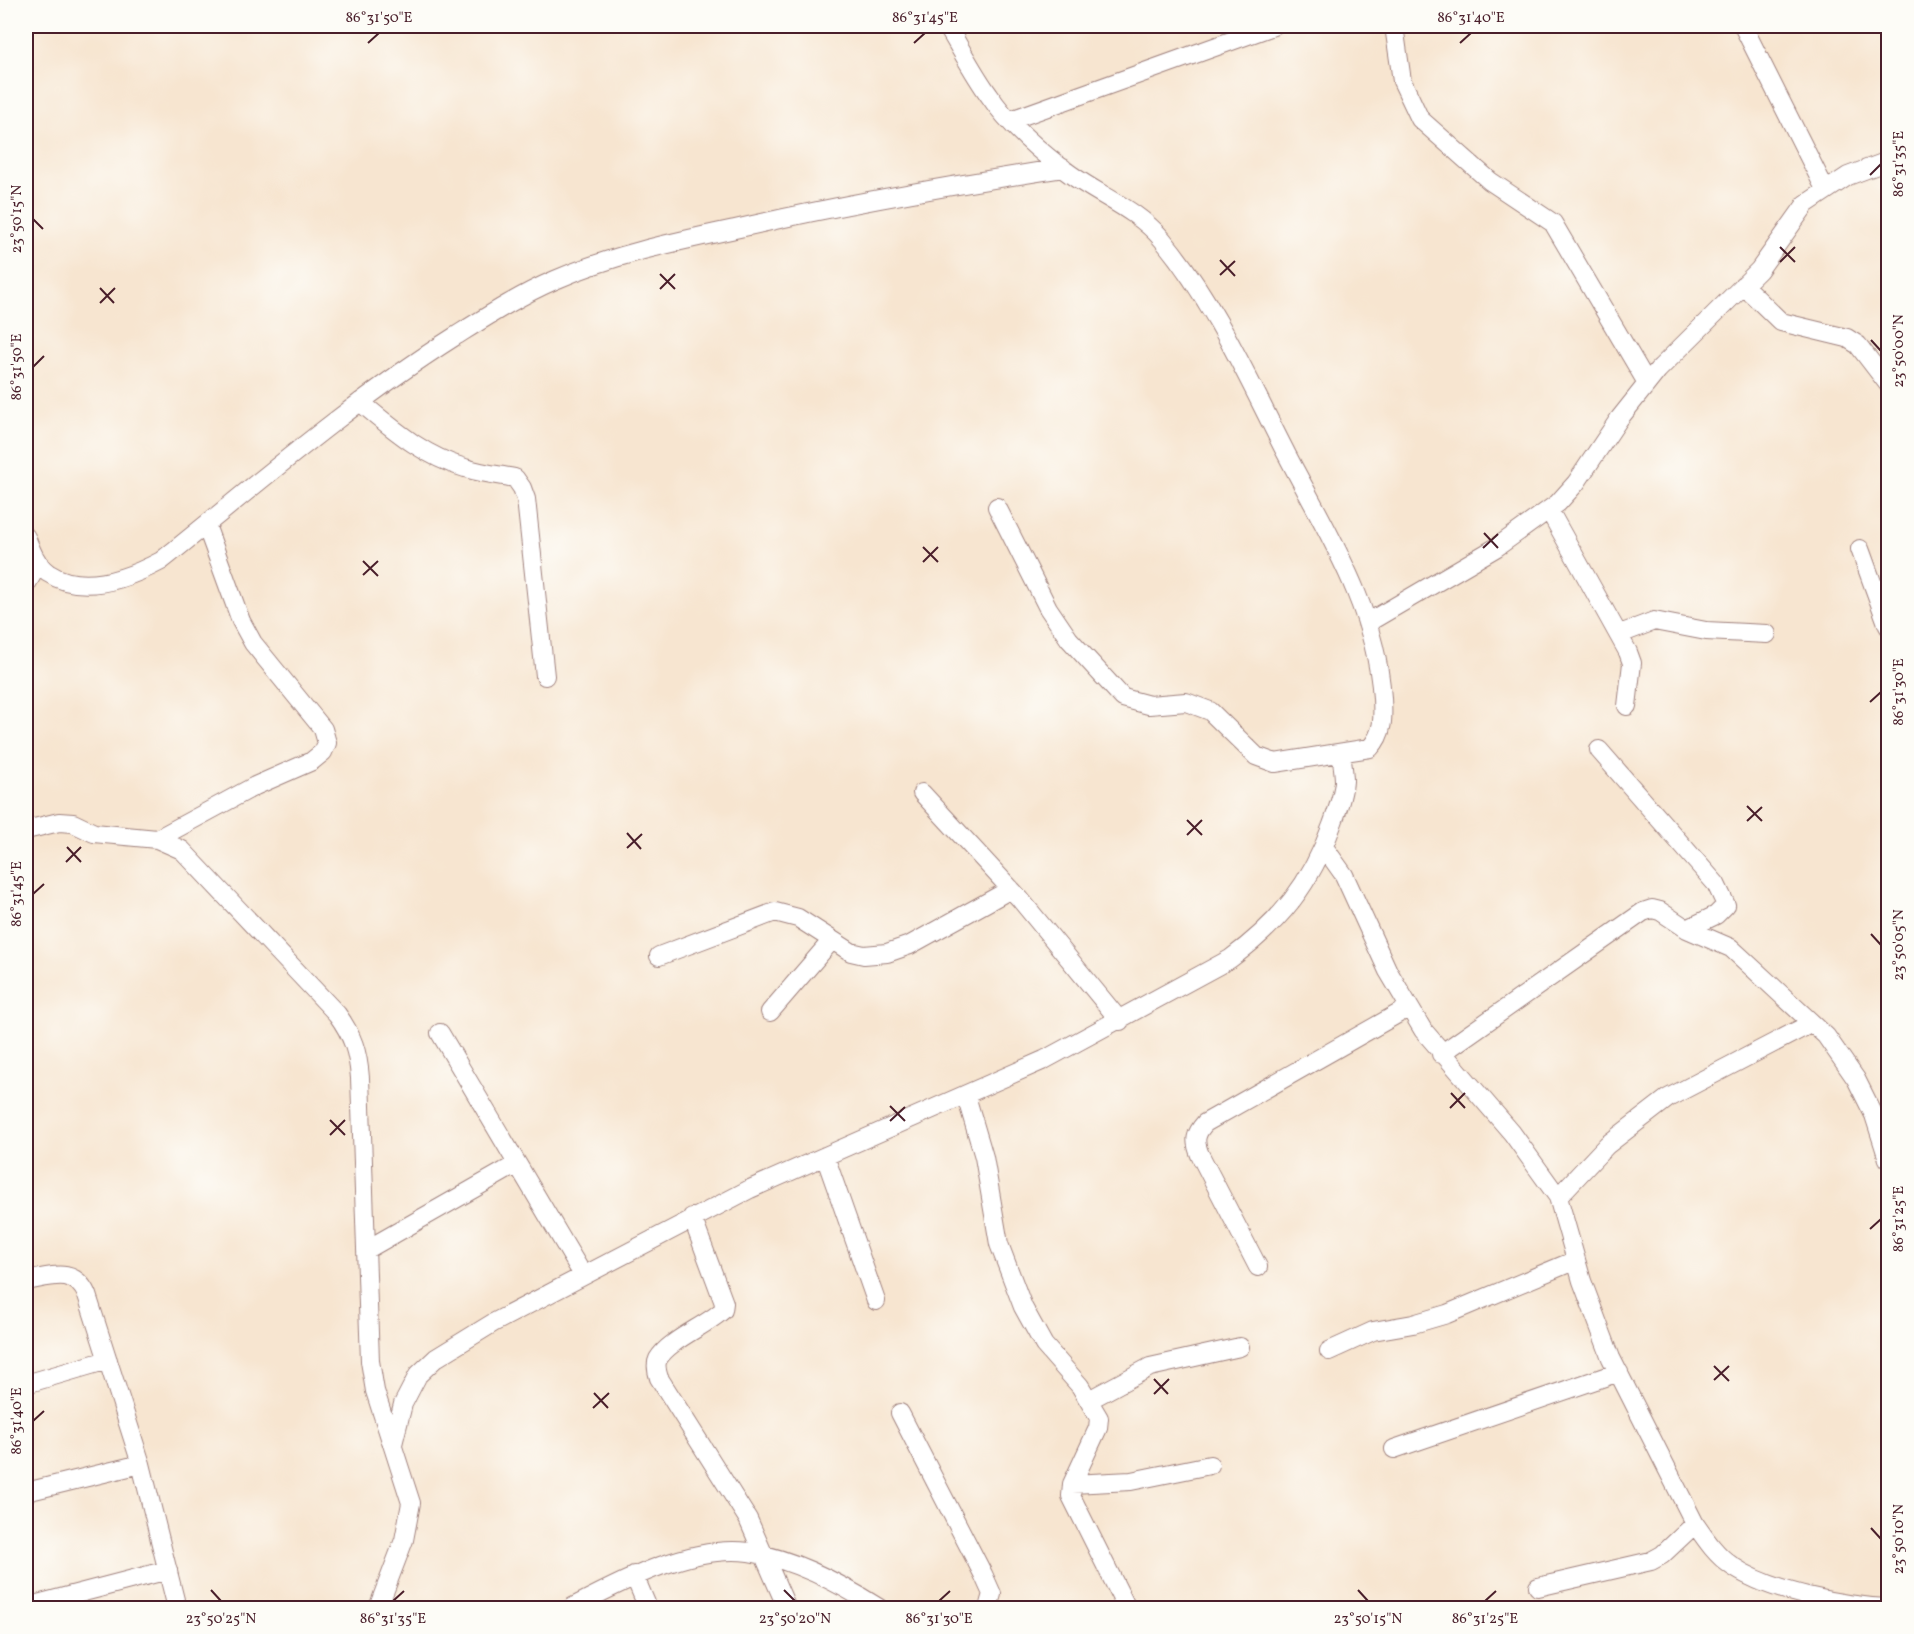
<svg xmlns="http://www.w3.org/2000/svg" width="1914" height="1634" font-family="Vollkorn,serif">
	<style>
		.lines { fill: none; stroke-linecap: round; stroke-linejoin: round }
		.street-casing { stroke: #a0827e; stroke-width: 20 }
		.street { stroke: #fff; stroke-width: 18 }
		.ticks { fill: none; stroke: #4a1f2b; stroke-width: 2 }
		.neatline { fill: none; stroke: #4a1f2b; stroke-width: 2 }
		.ticks-label { font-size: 15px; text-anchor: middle; fill: #4a1f2b }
	</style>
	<rect width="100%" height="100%" fill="#fdfcf7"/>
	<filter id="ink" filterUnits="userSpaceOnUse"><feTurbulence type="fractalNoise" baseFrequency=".0167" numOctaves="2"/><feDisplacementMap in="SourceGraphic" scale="12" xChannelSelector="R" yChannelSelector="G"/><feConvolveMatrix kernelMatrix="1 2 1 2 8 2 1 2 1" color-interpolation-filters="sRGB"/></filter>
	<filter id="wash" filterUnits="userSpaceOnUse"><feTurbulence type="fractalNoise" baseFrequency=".008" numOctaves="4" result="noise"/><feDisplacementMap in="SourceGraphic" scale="24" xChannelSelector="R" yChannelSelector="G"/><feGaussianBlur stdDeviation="1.35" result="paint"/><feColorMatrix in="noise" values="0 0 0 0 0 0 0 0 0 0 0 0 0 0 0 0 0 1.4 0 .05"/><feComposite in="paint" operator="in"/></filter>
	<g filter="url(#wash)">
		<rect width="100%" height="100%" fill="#f7e5d0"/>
	</g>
	<g filter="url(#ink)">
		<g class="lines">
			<defs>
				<path id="street" d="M947,26C961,49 973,73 989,95C1008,124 1042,154 1070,174C1102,197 1136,209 1162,239C1214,301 1250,383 1287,455C1327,532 1376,608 1382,698C1383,717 1384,733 1370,748L1275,763L1256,756L1210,711L1186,702L1149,705L1123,698L1069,639L1048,608L997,507
					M1394,26L1402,81L1420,119L1490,181L1553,223L1647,383
					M1743,26L1825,189
					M1011,120L1273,26
					M1743,285L1781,322L1847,338L1858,345L1888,384
					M360,402C393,429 423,456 465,468C481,473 498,475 515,478L522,488L526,499L545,676
					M1549,510L1628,652L1632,663L1627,706
					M26,537C31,550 36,564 48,573C83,596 129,578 161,561C257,484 350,403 454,337C486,317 520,295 555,280C612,255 674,242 735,229C843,204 953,185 1063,168
					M1860,549L1888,626
					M26,585L39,563
					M1367,623L1497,547L1558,503L1576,483L1619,419L1658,370L1759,270L1806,204L1848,176L1888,161
					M1620,634L1654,621L1706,631L1767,634
					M1599,750L1716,884L1726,905L1716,915L1687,929
					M922,793L1020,899L1120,1021
					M26,830L59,822L73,823L94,833L157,839L182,850L337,1014C353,1036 358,1052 360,1078L370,1361L375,1391L411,1503L404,1540L378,1608
					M157,839L255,786L312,761L323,752L327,743L323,729L253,643L241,621L206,525
					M1324,847L1344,875L1388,971L1423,1030L1512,1133L1558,1197L1582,1281L1611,1358L1695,1524C1706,1540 1716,1555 1732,1566C1770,1592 1843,1606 1888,1608
					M659,956L775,912L798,918L851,952L864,955L887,953L910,945L1011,889
					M770,1012L832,940
					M440,1033L583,1275
					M1441,1054L1643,912L1652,909L1660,911L1687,929L1731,948L1826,1036L1856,1079L1874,1115L1888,1159
					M966,1096L984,1157L999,1244L1023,1307L1044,1345L1080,1386L1099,1418L1098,1428L1072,1484L1071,1496L1127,1608
					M825,1156L876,1301
					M1558,1197L1607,1145L1668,1098L1812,1023
					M692,1217L724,1303L723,1310C706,1326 669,1340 658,1359C655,1365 657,1372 659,1378L748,1519L787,1608
					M366,1250L517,1164
					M1258,1267L1200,1155C1194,1141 1195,1134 1205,1123L1408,1008
					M26,1281C51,1277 74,1266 87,1295L141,1464L177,1608
					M1329,1351L1373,1331L1413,1324L1447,1314L1576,1260
					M26,1384L108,1360
					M1089,1400L1150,1367L1240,1347
					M900,1413L983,1574L992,1594L988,1608
					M393,1444L403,1404L418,1375L436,1358L493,1323L750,1189L1044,1060L1230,959C1280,922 1311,884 1332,825C1337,811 1343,796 1344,781C1344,772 1342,762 1341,753
					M1394,1449L1619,1372
					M1072,1484L1131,1481L1210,1465
					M26,1492L141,1464
					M634,1575L648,1608
					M1538,1587L1651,1561L1662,1555L1695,1524
					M26,1607L168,1570
					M571,1608C621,1582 691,1544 749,1552C795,1559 841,1584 879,1608"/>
			</defs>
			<use href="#street" class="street-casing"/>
			<use href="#street" class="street"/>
		</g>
	</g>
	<path class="ticks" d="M368,43L379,33M914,43L925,33M1460,43L1471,33M1870,175L1881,164M33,219L43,229M1780,247L1795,262M1220,260L1235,276M1780,262L1795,247M660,274L675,289M1220,275L1235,261M100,288L114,303M660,289L675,274M100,303L115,288M1871,340L1881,351M33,367L44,356M1484,533L1498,548M923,547L938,562M1483,548L1498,534M363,561L378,576M923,562L938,547M363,575L378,561M1870,702L1881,692M1747,806L1762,821M1187,820L1202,835M1747,821L1762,807M627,833L641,849M1187,835L1202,820M67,847L81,862M627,848L642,834M66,862L81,847M33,894L44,884M1871,934L1881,945M1451,1093L1465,1108M890,1106L905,1121M1450,1108L1465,1093M330,1120L345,1135M890,1121L905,1107M330,1135L345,1120M1870,1229L1881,1219M1714,1366L1729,1381M1154,1379L1168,1394M1714,1380L1729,1366M594,1393L608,1408M1154,1394L1169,1379M593,1408L609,1393M33,1421L44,1411M1871,1528L1881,1539M211,1590L221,1601M784,1590L795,1601M1358,1590L1368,1601M393,1601L404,1591M939,1601L950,1591M1485,1601L1496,1591"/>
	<rect width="1914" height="1634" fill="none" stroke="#fdfcf7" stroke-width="66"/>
	<rect x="33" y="33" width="1848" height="1568" class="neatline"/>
	<g class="ticks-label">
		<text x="379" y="22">86°31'50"E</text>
		<text x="925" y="22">86°31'45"E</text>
		<text x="1471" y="22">86°31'40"E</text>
		<text transform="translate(1898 164) rotate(-90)" y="5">86°31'35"E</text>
		<text transform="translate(16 219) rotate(-90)" y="5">23°50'15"N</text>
		<text transform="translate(1898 351) rotate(-90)" y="5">23°50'00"N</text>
		<text transform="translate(16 367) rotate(-90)" y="5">86°31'50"E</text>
		<text transform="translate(1898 692) rotate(-90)" y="5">86°31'30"E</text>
		<text transform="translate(16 894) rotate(-90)" y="5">86°31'45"E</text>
		<text transform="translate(1898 945) rotate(-90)" y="5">23°50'05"N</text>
		<text transform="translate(1898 1219) rotate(-90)" y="5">86°31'25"E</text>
		<text transform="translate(16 1421) rotate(-90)" y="5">86°31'40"E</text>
		<text transform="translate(1898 1539) rotate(-90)" y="5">23°50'10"N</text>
		<text x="221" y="1623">23°50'25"N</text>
		<text x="393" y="1623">86°31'35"E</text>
		<text x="795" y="1623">23°50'20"N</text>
		<text x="939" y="1623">86°31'30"E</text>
		<text x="1368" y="1623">23°50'15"N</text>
		<text x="1485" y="1623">86°31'25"E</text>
	</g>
</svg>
